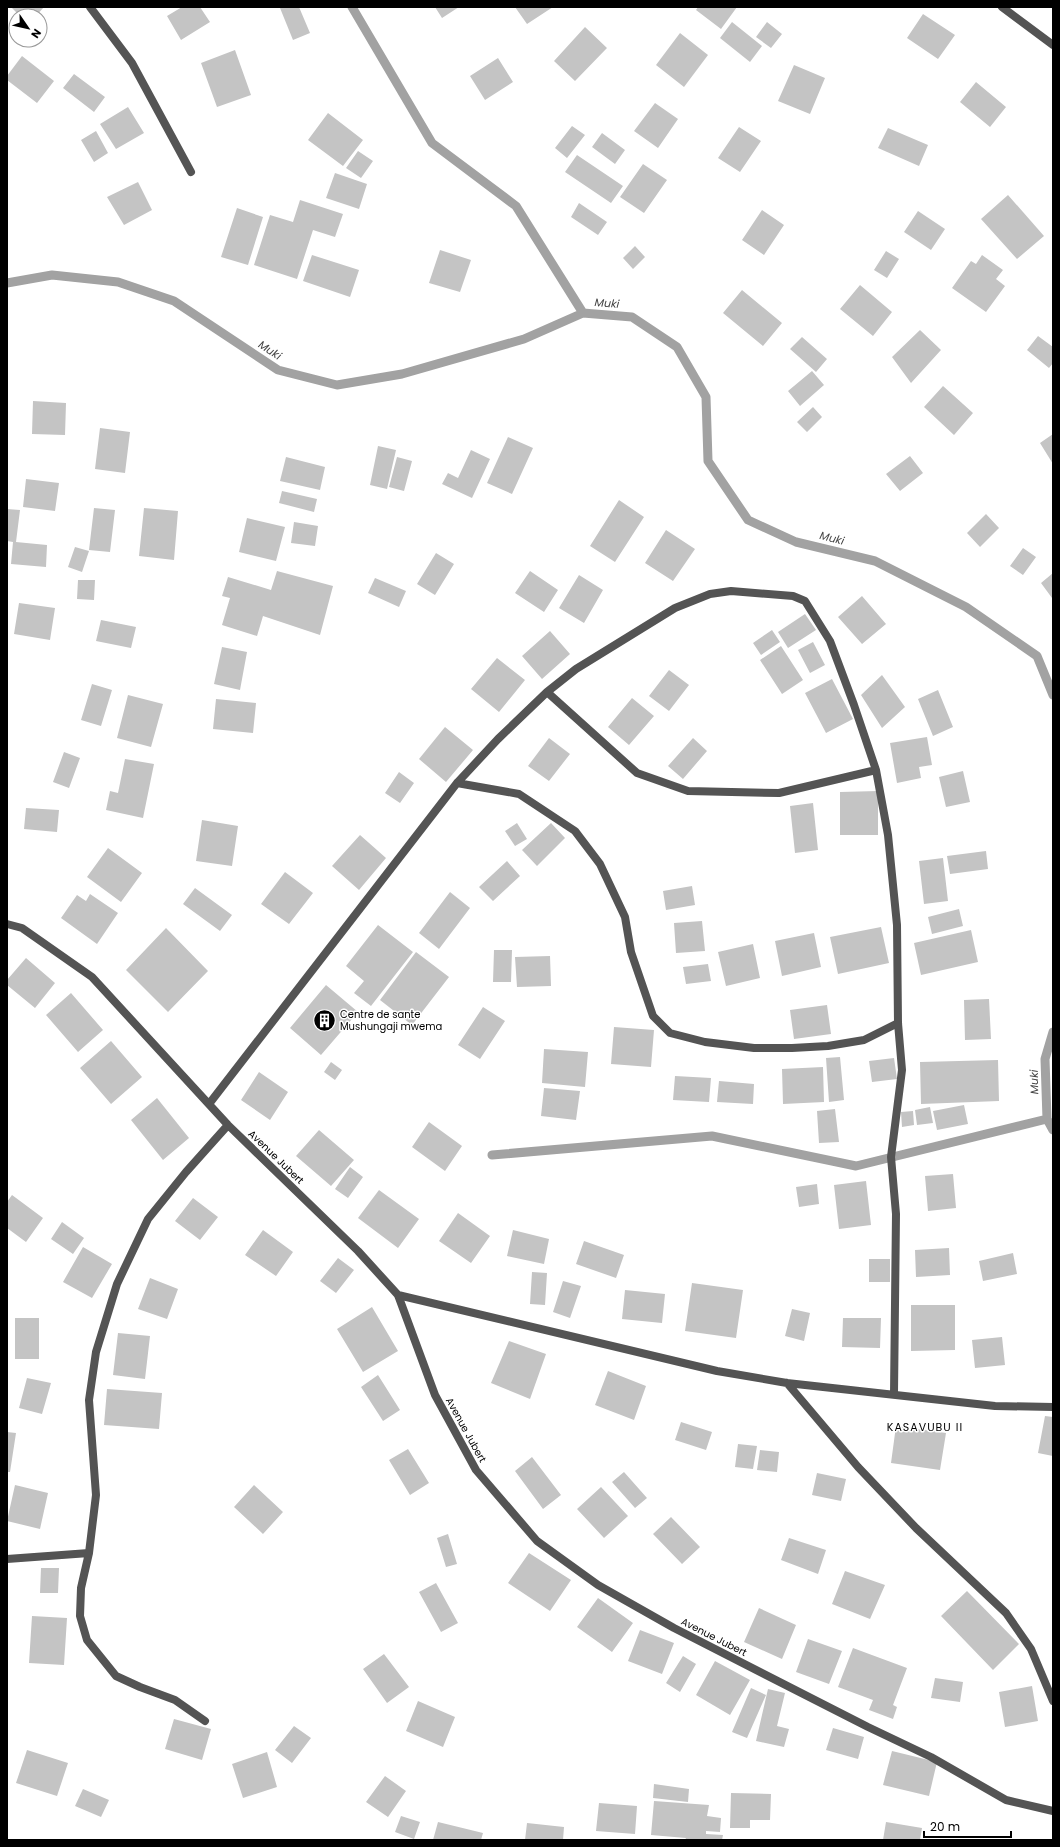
<svg xmlns="http://www.w3.org/2000/svg" width="1060" height="1847" font-family="Poppins,sans-serif">
	<style>
		.lines { fill: none; stroke-linecap: round; stroke-linejoin: round }
		.stream { stroke: #a2a2a2; stroke-width: 9 }
		.building { fill: #c4c4c4 }
		.minor { stroke: #545454; stroke-width: 8 }
		.labels { text-anchor: middle; dominant-baseline: central; stroke-width: 3; stroke-linejoin: round; paint-order: stroke }
		.poi-label { font-size: 10px; fill: #000; stroke: #fff; text-anchor: start }
		.street-label { font-size: 10px; fill: #000; stroke: #fff }
		.water-label { font-size: 11px; font-style: italic; fill: #434343; stroke: #fff }
		.neighbourhood-label { font-size: 11px; letter-spacing: 1px; fill: #000; stroke: #fff }
	</style>
	<rect width="100%" height="100%" fill="#fff"/>
	<g class="lines">
		<path class="stream" d="M352,7L432,143L516,206L583,313
			M7,283L52,275L118,282L174,301L278,370L337,385L402,374L524,339L583,313L632,317L677,347L706,397L708,461L748,520L796,542L875,561L966,607L1037,656L1053,695
			M1053,1032L1045,1059L1047,1119L1053,1130
			M492,1155L712,1136L856,1166L1047,1119"/>
	</g>
	<path class="building" d="M11,7H44L36,16H20Z
		M182,7H200L210,22L181,40L167,16Z
		M283,7H299L310,33L293,40L280,8Z
		M435,7H459L442,18Z
		M515,7H553L527,24Z
		M698,7H737L721,29L696,10Z
		M923,14L955,35L938,59L907,38Z
		M732,22L762,46L750,62L720,38Z
		M767,22L782,34L771,48L756,37Z
		M585,27L607,48L575,81L554,61Z
		M680,33L708,55L684,87L656,65Z
		M235,50L251,95L217,107L201,63Z
		M22,56L54,81L37,103L7,80V76Z
		M498,58L513,82L485,100L470,76Z
		M794,65L825,78L810,114L778,101Z
		M74,74L105,97L94,112L63,88Z
		M976,82L1006,107L990,127L960,102Z
		M655,103L678,119L658,148L634,131Z
		M128,107L144,133L116,149L100,124Z
		M328,113L363,140L343,166L308,140Z
		M572,126L585,135L567,158L555,148Z
		M739,127L761,141L740,172L718,158Z
		M888,128L928,145L919,166L878,148Z
		M96,131L108,153L94,162L81,140Z
		M602,133L625,150L615,164L592,147Z
		M358,151L373,161L361,178L346,168Z
		M577,155L623,186L611,203L565,172Z
		M643,164L667,180L644,213L620,197Z
		M335,173L367,184L359,209L326,198Z
		M138,182L152,210L124,225L107,197Z
		M1008,195L1044,236L1017,259L981,219Z
		M300,200L343,214L335,237L313,230L297,279L254,265L270,215L293,222Z
		M579,203L607,222L598,235L571,217Z
		M237,208L263,217L248,265L221,257Z
		M762,210L784,225L764,255L742,240Z
		M918,211L945,229L931,250L904,232Z
		M635,246L645,257L633,269L623,258Z
		M440,250L471,260L460,292L429,283Z
		M886,251L899,259L887,278L874,270Z
		M312,255L359,270L350,297L303,281Z
		M982,255L1003,270L996,279L1005,286L986,312L952,288L971,261L976,264Z
		M860,285L892,312L873,336L840,309Z
		M742,290L782,323L763,346L723,313Z
		M920,330L941,350L911,383L892,357Z
		M1038,336L1053,347V363L1049,368L1027,350Z
		M802,337L827,359L816,372L790,349Z
		M812,371L824,385L800,406L788,391Z
		M943,386L973,413L954,435L924,407Z
		M33,401L66,403L65,435L32,434Z
		M813,407L822,417L807,432L797,422Z
		M100,428L130,432L125,473L95,469Z
		M1053,434V464L1040,443Z
		M508,437L533,448L512,494L487,483Z
		M378,446L396,450L387,489L370,485Z
		M471,450L490,459L472,498L442,484L448,473L458,478Z
		M910,456L923,473L900,491L886,474Z
		M286,457L325,467L320,490L280,481Z
		M397,457L412,461L404,491L389,487Z
		M26,479L59,483L55,511L23,507Z
		M282,491L317,499L314,512L279,503Z
		M619,500L644,517L615,562L590,546Z
		M94,508L115,510L110,552L89,550Z
		M144,508L178,511L174,560L139,556Z
		M7,509L20,510L16,542L47,545L46,567L11,564L13,542L7,541Z
		M986,514L999,528L980,547L967,533Z
		M247,518L285,527L276,561L239,552Z
		M294,522L318,526L315,546L291,543Z
		M666,530L695,549L673,581L645,563Z
		M75,547L89,551L82,572L68,567Z
		M1023,548L1036,557L1023,575L1010,566Z
		M436,553L454,564L435,595L417,584Z
		M277,571L333,586L320,635L263,616L257,636L222,625L230,598L222,596L228,577L271,590Z
		M530,571L558,590L544,612L515,593Z
		M1053,573V597L1052,598L1041,583Z
		M579,575L603,590L584,623L559,608Z
		M375,578L406,591L399,607L368,593Z
		M78,580H95L94,600L77,599Z
		M862,596L886,624L862,644L838,617Z
		M19,603L55,608L50,640L14,634Z
		M805,614L816,630L788,648L778,632Z
		M101,620L136,627L131,648L96,641Z
		M772,630L780,642L761,655L753,643Z
		M550,631L570,654L542,679L522,656Z
		M813,642L825,665L810,673L798,650Z
		M781,646L803,680L782,694L760,660Z
		M222,647L247,652L240,690L214,684Z
		M497,658L525,680L499,712L471,689Z
		M669,670L689,685L669,711L649,696Z
		M882,675L905,707L882,728L861,695Z
		M832,679L853,719L826,733L805,693Z
		M92,684L112,690L101,726L81,720Z
		M938,690L953,727L933,736L918,699Z
		M128,695L163,704L151,747L117,738Z
		M632,698L654,716L629,745L608,727Z
		M216,699L256,703L253,733L213,729Z
		M445,727L473,750L446,782L419,759Z
		M927,737L932,765L919,767L921,778L897,783L890,743Z
		M549,738L570,754L549,781L528,766Z
		M693,738L707,751L683,779L668,766Z
		M64,752L80,758L69,788L53,782Z
		M125,759L154,764L143,818L106,810L110,791L118,793Z
		M963,771L970,802L946,807L939,777Z
		M399,772L414,783L400,803L385,793Z
		M878,791V835H840V792Z
		M813,803L818,850L795,853L790,806Z
		M26,808L59,810L57,832L24,829Z
		M202,820L238,826L232,866L196,861Z
		M517,823L527,839L515,846L505,831Z
		M551,823L565,838L537,866L522,850Z
		M360,835L386,858L359,890L332,866Z
		M108,848L142,873L121,902L87,877Z
		M986,851L988,869L950,874L947,856Z
		M943,858L948,901L924,904L919,861Z
		M507,861L520,876L493,901L479,887Z
		M285,872L313,893L289,924L261,904Z
		M692,886L695,905L666,910L663,891Z
		M195,888L232,915L220,931L183,904Z
		M450,892L470,908L439,949L419,933Z
		M90,894L118,913L97,944L61,918L77,895L86,901Z
		M959,909L963,926L932,934L928,917Z
		M702,921L705,951L676,953L674,923Z
		M378,925L413,952L371,1006L354,993L364,981L346,966Z
		M881,927L889,963L838,974L830,937Z
		M166,928L208,971L168,1012L126,970Z
		M971,930L978,962L921,975L914,943Z
		M814,933L821,967L782,976L775,941Z
		M753,944L760,978L726,986L718,952Z
		M494,950H512L511,982H493Z
		M416,952L449,977L412,1025L380,1000Z
		M550,956L551,986L517,987L515,957Z
		M26,958L55,983L35,1008L7,985V980Z
		M708,964L711,981L686,984L683,967Z
		M326,985L358,1012L321,1055L290,1028Z
		M71,993L103,1030L78,1052L46,1015Z
		M989,999L991,1039L965,1040L964,1000Z
		M827,1005L831,1034L794,1039L790,1010Z
		M483,1007L505,1021L480,1059L458,1045Z
		M614,1027L654,1030L651,1067L611,1064Z
		M111,1041L142,1077L111,1104L80,1068Z
		M544,1049L588,1052L585,1087L542,1083Z
		M840,1057L844,1100L829,1102L826,1058Z
		M894,1058L897,1079L872,1082L869,1061Z
		M998,1060L999,1101L921,1104L920,1062Z
		M331,1062L342,1070L335,1080L324,1072Z
		M823,1067L824,1102L783,1104L782,1069Z
		M259,1072L288,1092L270,1120L241,1100Z
		M675,1076L711,1078L709,1102L673,1100Z
		M719,1081L754,1084L753,1104L717,1102Z
		M544,1088L580,1091L576,1120L541,1116Z
		M157,1098L189,1138L163,1160L131,1120Z
		M964,1105L968,1124L937,1130L933,1111Z
		M930,1107L933,1123L917,1125L915,1110Z
		M835,1109L839,1142L819,1143L817,1111Z
		M913,1111L914,1125L902,1127L901,1112Z
		M429,1122L462,1146L445,1171L412,1147Z
		M319,1130L354,1160L331,1186L296,1156Z
		M350,1167L363,1177L348,1198L335,1189Z
		M953,1174L956,1208L928,1211L925,1176Z
		M866,1181L871,1225L839,1229L834,1185Z
		M817,1184L819,1204L799,1207L796,1187Z
		M379,1190L419,1219L398,1248L358,1218Z
		M12,1195L43,1218L26,1242L7,1228V1202Z
		M193,1198L218,1217L200,1240L175,1221Z
		M458,1213L490,1236L471,1263L439,1241Z
		M62,1222L84,1238L73,1254L51,1239Z
		M263,1230L293,1252L276,1276L245,1255Z
		M513,1230L549,1239L544,1264L507,1256Z
		M584,1241L624,1255L616,1278L576,1264Z
		M83,1247L112,1264L92,1298L63,1282Z
		M949,1248L950,1275L916,1277L915,1250Z
		M1013,1253L1017,1274L983,1281L979,1261Z
		M338,1258L354,1270L336,1293L320,1281Z
		M869,1259H890V1282H869Z
		M532,1272L547,1273L545,1305L530,1304Z
		M150,1278L178,1289L167,1319L138,1309Z
		M563,1281L581,1286L570,1318L553,1312Z
		M692,1283L743,1290L736,1338L685,1331Z
		M625,1290L665,1294L662,1323L622,1319Z
		M911,1305H955V1350L911,1351Z
		M372,1307L398,1351L363,1372L337,1329Z
		M792,1309L810,1313L804,1341L785,1336Z
		M15,1318H39V1359H15Z
		M843,1318H881L880,1348L842,1347Z
		M118,1333L150,1336L145,1379L113,1375Z
		M1002,1337L1005,1365L975,1368L972,1340Z
		M509,1341L546,1354L530,1399L491,1383Z
		M608,1371L646,1386L634,1420L595,1405Z
		M378,1375L400,1410L383,1421L361,1387Z
		M27,1378L51,1383L42,1414L19,1408Z
		M107,1389L162,1393L159,1429L104,1425Z
		M1045,1416L1053,1417V1456L1038,1453Z
		M681,1422L712,1432L706,1450L675,1440Z
		M896,1426L946,1433L940,1470L891,1463Z
		M7,1432L16,1433L10,1472H7Z
		M738,1444L757,1446L753,1469L735,1467Z
		M408,1449L429,1483L410,1495L389,1460Z
		M760,1450L779,1452L777,1472L757,1470Z
		M532,1457L561,1495L543,1509L515,1471Z
		M624,1472L647,1498L635,1508L612,1482Z
		M817,1473L846,1479L841,1501L812,1495Z
		M15,1485L48,1493L40,1529L7,1521Z
		M254,1485L283,1512L263,1534L234,1507Z
		M601,1487L628,1516L604,1538L577,1509Z
		M671,1517L700,1547L682,1564L653,1534Z
		M448,1534L457,1564L446,1567L437,1538Z
		M789,1538L826,1550L818,1574L781,1560Z
		M529,1553L571,1580L550,1611L508,1583Z
		M41,1568H59L58,1593H40Z
		M845,1571L885,1585L870,1619L832,1604Z
		M436,1583L458,1623L441,1632L419,1592Z
		M967,1591L1019,1644L993,1670L941,1616Z
		M598,1598L633,1623L612,1652L577,1627Z
		M759,1608L796,1625L782,1659L744,1642Z
		M32,1616L67,1618L64,1665L29,1663Z
		M640,1630L674,1643L662,1674L628,1661Z
		M808,1639L842,1651L829,1684L796,1672Z
		M853,1648L907,1668L893,1705L897,1707L893,1719L869,1710L873,1700L838,1687Z
		M384,1654L409,1687L387,1703L363,1669Z
		M683,1656L696,1664L680,1692L666,1683Z
		M715,1661L750,1680L730,1715L696,1695Z
		M935,1678L963,1682L960,1702L931,1698Z
		M1032,1686L1038,1721L1005,1727L999,1692Z
		M751,1688L766,1695L747,1738L732,1732Z
		M768,1689L785,1693L777,1726L789,1729L784,1747L756,1741Z
		M418,1701L455,1717L443,1747L406,1731Z
		M174,1719L211,1729L202,1760L165,1749Z
		M294,1726L311,1738L292,1763L275,1750Z
		M833,1728L864,1737L858,1759L826,1750Z
		M27,1750L68,1763L57,1796L16,1783Z
		M892,1751L937,1762L929,1796L883,1785Z
		M267,1752L277,1787L243,1798L232,1764Z
		M385,1776L406,1791L388,1817L366,1802Z
		M654,1784L689,1789L688,1802L653,1798Z
		M83,1789L109,1800L101,1817L75,1806Z
		M731,1793L771,1794L770,1820H750V1828H730Z
		M654,1801L709,1805L707,1816L721,1818L720,1832L706,1831V1834L723,1835L722,1840H685L686,1838L651,1835Z
		M599,1803L637,1806L635,1834L596,1831Z
		M401,1816L420,1822L414,1839L395,1832Z
		M438,1822L483,1833L481,1840H433Z
		M886,1822L922,1828L920,1840H883Z
		M527,1823L564,1827L563,1840H525Z"/>
	<g class="lines">
		<path class="minor" d="M90,7L132,63L191,172
			M1002,7L1053,45
			M547,692L637,773L688,791L779,793L876,770
			M457,783L519,794L575,831L600,864L625,917L631,952L653,1016L670,1033L705,1042L754,1048H792L828,1046L864,1040L898,1023
			M7,924L22,928L92,977L228,1125L358,1251L398,1295L435,1395L476,1470L537,1541L598,1585L674,1628L868,1727L931,1757L1006,1800L1053,1811
			M209,1104L457,783L498,739L547,692L576,669L675,608L710,594L731,591L793,596L805,601L830,641L854,705L876,770L888,835L897,925L898,1023L902,1070L891,1157L896,1214L894,1394
			M398,1295L717,1371L787,1383L995,1406L1053,1407
			M787,1383L858,1467L916,1528L1006,1613L1031,1649L1053,1701
			M7,1559L89,1553
			M205,1721L175,1700L140,1687L116,1676L87,1640L80,1616L81,1588L89,1553L96,1495L89,1400L96,1352L117,1284L148,1219L186,1172L228,1125"/>
	</g>
	<defs>
		<symbol id="building-disc" viewBox="-11 -11 22 22"><circle r="9.5" fill="#000" stroke="#fff"/><path d="M-4-6H4V6H1V3H-1V6H-4ZM-2.5-4.3h1.7v1.8h-1.7ZM.8-4.3h1.7v1.8H.8ZM-2.5-1h1.7V.8h-1.7ZM.8-1h1.7V.8H.8Z" fill="#fff"/></symbol>
	</defs>
	<g fill-rule="evenodd">
		<use href="#building-disc" x="312" y="1008" width="25" height="25"/>
	</g>
	<g class="labels">
		<g class="poi-label">
			<text x="340" y="1014">Centre de sante<tspan x="340" dy="12">Mushungaji mwema</tspan></text>
		</g>
		<g class="street-label">
			<text transform="translate(276 1157) rotate(44)">Avenue Jubert</text>
			<text transform="translate(466 1430) rotate(61)">Avenue Jubert</text>
			<text transform="translate(714 1637) rotate(27)">Avenue Jubert</text>
		</g>
		<g class="water-label">
			<text transform="translate(607 303) rotate(5)">Muki</text>
			<text transform="translate(270 350) rotate(33)">Muki</text>
			<text transform="translate(832 538) rotate(14)">Muki</text>
			<text transform="translate(1034 1082) rotate(-91)">Muki</text>
		</g>
		<g class="neighbourhood-label">
			<text x="925" y="1427">KASAVUBU II</text>
		</g>
	</g>
	<rect width="1060" height="1847" fill="none" stroke="#000000" stroke-width="16"/>
	<g transform="translate(28 28) rotate(124)"><circle r="19" fill="#ffffff" stroke="#999999"/>
	<path d="M0-3L7 15L0 10L-7 15Z" fill="#000000"/>
	<text y="-6" font-size="11" font-weight="bold" text-anchor="middle" fill="#000000">N</text>
	</g>
	<path d="M924 1831v6h87v-6" fill="none" stroke="#000000" stroke-width="2"/>
	<text x="930" y="1831" font-size="12" fill="#000000" stroke="#ffffff" stroke-width="3" paint-order="stroke">20 m</text>
</svg>
